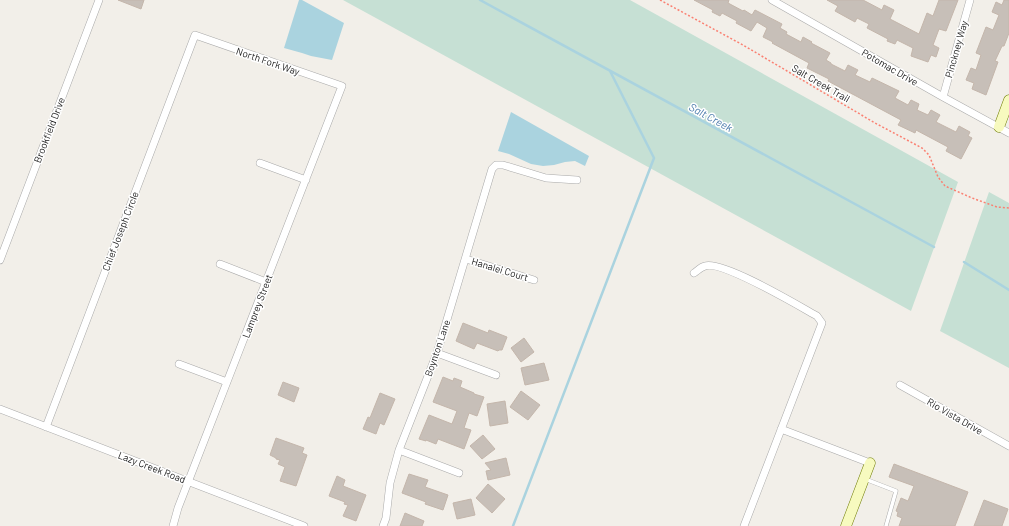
<svg xmlns="http://www.w3.org/2000/svg" width="1009" height="526" font-family="Barlow,sans-serif">
	<style>
		.wetland { fill: #c6e0d4 }
		.water { fill: #aad3df }
		.lines { fill: none; stroke-linecap: round; stroke-linejoin: round }
		.stream { stroke: #aad3df; stroke-width: 2.5 }
		.building { fill: #c7bfb8; stroke: #c4b6ab }
		.lane-casing { stroke: #a9a9a9; stroke-width: 4.5 }
		.street-casing { stroke: #a9a9a9; stroke-width: 8 }
		.secondary-casing { stroke: #707d05; stroke-width: 11 }
		.path { stroke: #fa8072; stroke-width: 1.5; stroke-dasharray: 2 2; stroke-linecap: butt }
		.lane { stroke: #fff; stroke-width: 3.5 }
		.street { stroke: #fff; stroke-width: 7 }
		.secondary { stroke: #f7fabf; stroke-width: 10 }
		.labels { text-anchor: middle; dominant-baseline: central; stroke-width: 3; stroke-linejoin: round; paint-order: stroke }
		.street-label { font-size: 10px; fill: #222; stroke: #fff }
		.water-label { font-size: 11px; font-style: italic; fill: #4a7aab; stroke: #fff }
	</style>
	<rect width="100%" height="100%" fill="#f2efe9"/>
	<path class="wetland" d="M343,0H630L958,182L911,311Z
		M989,192L1009,203V368L940,331Z"/>
	<path class="water" d="M299,0H302L344,23L332,60L311,56L302,53L284,48Z
		M511,112L589,156L585,166L575,161L565,162L554,165L543,166L531,164L509,154L498,151Z"/>
	<g class="lines">
		<path class="stream" d="M480,0L934,247
			M964,262L1009,290
			M513,526L654,158L610,71"/>
	</g>
	<path class="building" d="M118,0H144L141,9Z
		M694,0H729L728,3L743,11L744,10L752,15L755,10L782,24L780,28L787,32L786,34L801,42L803,37L812,42L811,43L830,53L826,60L831,63V64L845,71L848,65L858,70L855,75L870,82L872,78L899,91L895,98L908,105L911,100L919,104L917,110L928,115L931,110L940,115L936,122L956,132L959,126L970,132L968,136L972,138L961,159L946,151L948,147L916,130L915,133L898,125L901,120L828,81L829,79L807,68L809,63L772,43L773,42L763,37L767,28L757,22L751,31L736,23L737,21L722,13L720,16L712,12L713,10Z
		M827,0H863L882,10L884,5L894,10L890,19L919,34L927,13L933,16L939,0H958L946,31L939,29L933,45L939,48L936,57L931,55L928,62L911,56L913,48L897,40L895,44L887,41L888,39L867,28L869,24L857,18L855,22L835,11L838,6Z
		M1004,0H1009V33L1004,46H1002L995,61L998,62L986,95L972,89L974,83L966,80L971,68L976,70L981,55L976,53L986,27L993,30L999,15L992,12L996,2L1002,5Z
		M463,323L488,333L489,330L507,337L502,350H499L498,351L477,343L474,349L456,341Z
		M524,338L534,352L521,362L511,348Z
		M544,363L549,380L525,385L521,368Z
		M443,377L453,381L454,378L462,381L460,387L474,393V394L484,397L477,416L469,413L464,428L471,430L464,449L438,439L436,444L426,440V441L419,439L429,415L452,424L457,411L433,402Z
		M283,382L299,388L294,402L278,395Z
		M521,391L540,405L528,420L510,407Z
		M380,393L395,399L384,425L380,423L376,434L363,429L368,417L370,418Z
		M505,401L508,423L490,426L487,404Z
		M483,435L495,449L482,459L470,446Z
		M276,438L304,448L302,453L307,455L296,486L280,481L285,467L278,464L280,460L276,459V458L270,455Z
		M506,458L510,475L488,480L486,471L491,470L485,463Z
		M894,464L968,492L955,526H899L902,518L897,516L898,512L896,511L901,498L908,501L914,486L889,477Z
		M409,474L428,480L425,487L448,495L443,510L425,504L426,502L402,493Z
		M337,476L345,480L343,486L366,495L356,521L343,516L348,505L344,504L345,502L329,496Z
		M488,484L505,499L492,513L476,498Z
		M471,499L475,515L457,519L453,503Z
		M984,500L1008,509L1002,526H974Z
		M405,513L424,521L422,526H400Z"/>
	<g class="lines">
		<defs>
			<path id="lane" d="M865,479L896,491L886,526"/>
			<path id="street" d="M772,0L943,97L1009,133
				M943,97L970,0
				M260,163L306,180
				M466,259L534,280
				M0,260L99,0
				M220,264L266,282
				M694,273C697,271 701,267 705,266C722,260 799,306 817,316L822,323L744,526
				M437,353L496,375
				M179,364L227,382
				M900,385L1009,446
				M0,409L304,526
				M46,427L195,35L342,86L178,508L173,526
				M781,429L870,463
				M399,450L459,473
				M383,526L386,518L390,483L399,450L437,353L492,169L496,165H503L546,178L577,180"/>
			<path id="secondary" d="M999,127L1009,100
				M846,526L870,463"/>
		</defs>
		<use href="#lane" class="lane-casing"/>
		<use href="#street" class="street-casing"/>
		<use href="#secondary" class="secondary-casing"/>
		<path class="path" d="M660,0L743,45L875,123L922,148L929,155L938,177L945,186L972,198L997,207L1009,208"/>
		<use href="#lane" class="lane"/>
		<use href="#street" class="street"/>
		<use href="#secondary" class="secondary"/>
	</g>
	<g class="labels">
		<g class="street-label">
			<text transform="translate(956 49) rotate(-74)">Pinckney Way</text>
			<text transform="translate(268 61) rotate(19)">North Fork Way</text>
			<text transform="translate(890 67) rotate(30)">Potomac Drive</text>
			<text transform="translate(821 83) rotate(30)">Salt Creek Trail</text>
			<text transform="translate(49 130) rotate(-69)">Brookfield Drive</text>
			<text transform="translate(120 231) rotate(-69)">Chief Joseph Circle</text>
			<text transform="translate(500 269) rotate(17)">Hanalei Court</text>
			<text transform="translate(257 306) rotate(-69)">Lamprey Street</text>
			<text transform="translate(437 348) rotate(-71)">Boynton Lane</text>
			<text transform="translate(955 416) rotate(30)">Rio Vista Drive</text>
			<text transform="translate(152 467) rotate(21)">Lazy Creek Road</text>
		</g>
		<g class="water-label">
			<text transform="translate(711 117) rotate(29)">Salt Creek</text>
		</g>
	</g>
</svg>
